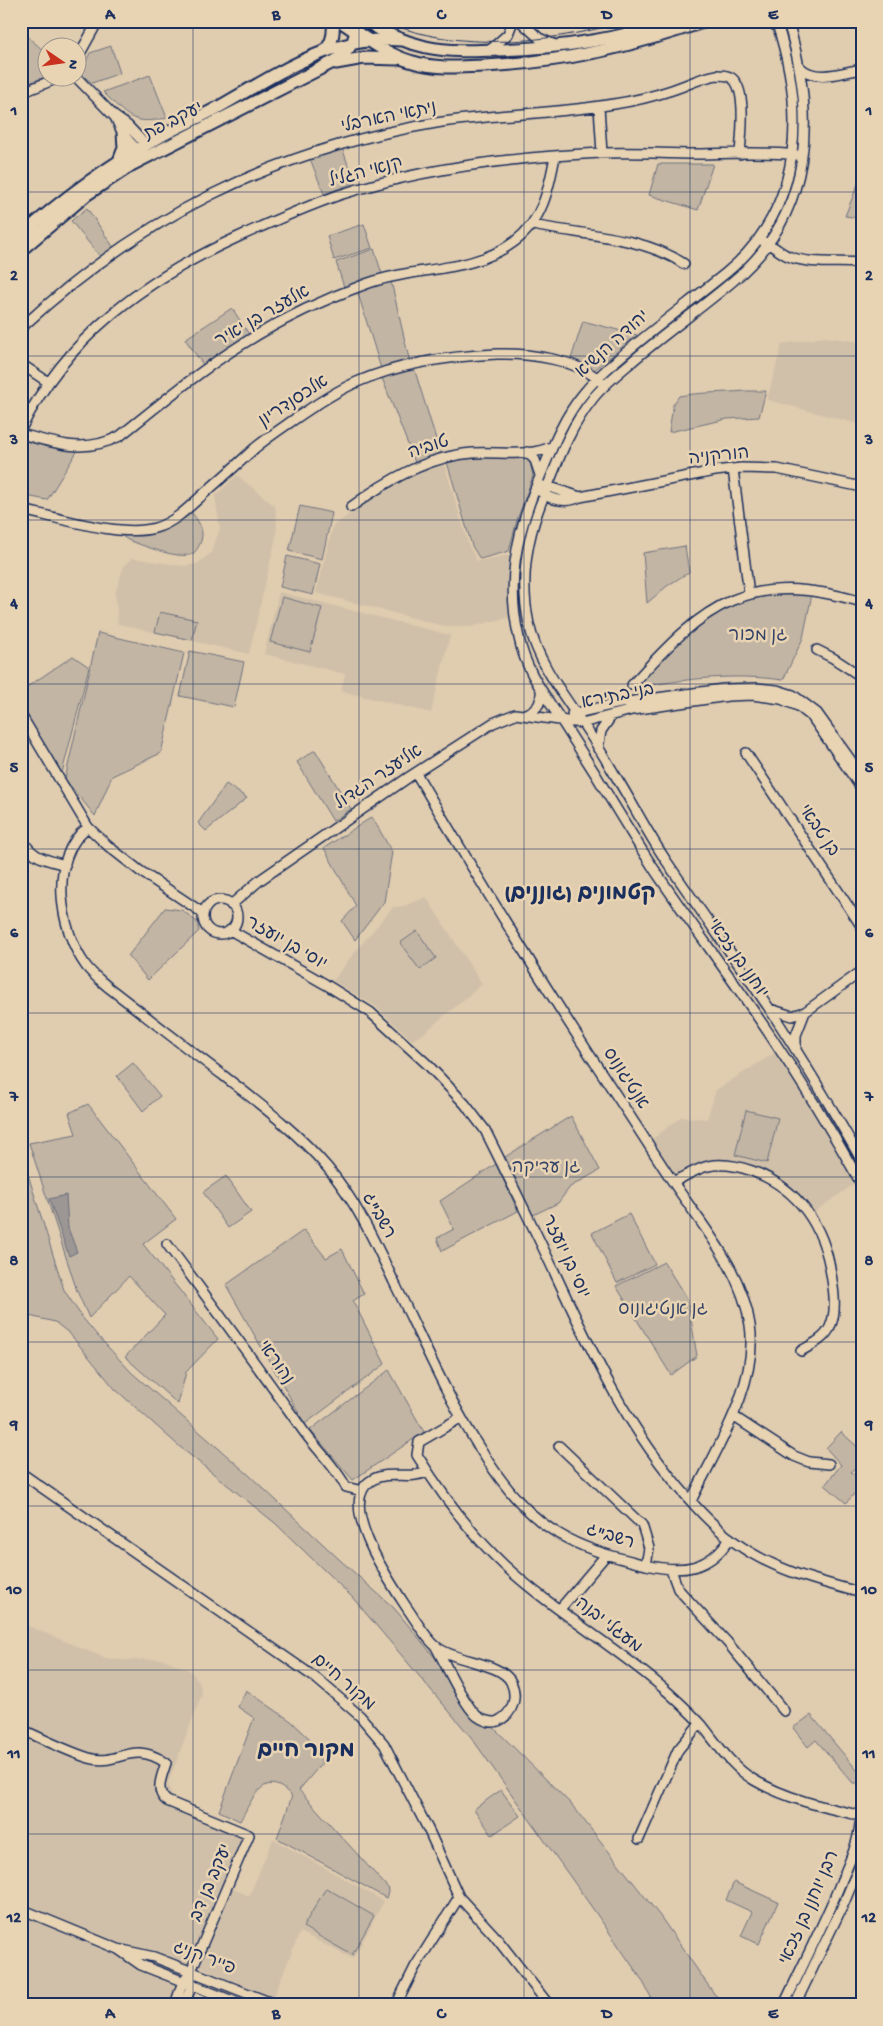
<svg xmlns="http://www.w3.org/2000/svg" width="883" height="2026" font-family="'Gochi Hand','Playpen Sans Hebrew',sans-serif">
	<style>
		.built { fill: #d1c0a9 }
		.green { fill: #c2b5a3; stroke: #6e7280 }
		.water { fill: #9c9694; stroke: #686d7e }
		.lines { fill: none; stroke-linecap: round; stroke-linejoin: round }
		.minor-casing { stroke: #1b2f5e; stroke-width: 12 }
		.major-casing { stroke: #1b2f5e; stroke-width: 15 }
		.minor { stroke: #e8d3b2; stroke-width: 9 }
		.major { stroke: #e8d3b2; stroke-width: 11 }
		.tram { stroke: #1b2f5e; stroke-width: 1 }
		.grid { fill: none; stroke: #1b2f5e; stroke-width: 1; stroke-opacity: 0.55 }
		.labels { text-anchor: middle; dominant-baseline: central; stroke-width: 5; stroke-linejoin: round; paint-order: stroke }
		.street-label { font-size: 18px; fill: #1b2f5e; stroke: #e8d3b2 }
		.park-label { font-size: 18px; fill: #344368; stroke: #e8d3b2 }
		.district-label { font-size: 22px; font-weight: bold; fill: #1b2f5e; stroke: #e8d3b2 }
		.neatline { fill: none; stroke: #1b2f5e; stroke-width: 2 }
		.grid-label { font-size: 16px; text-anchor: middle; font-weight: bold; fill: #1b2f5e }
	</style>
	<rect width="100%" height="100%" fill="#e0ccaf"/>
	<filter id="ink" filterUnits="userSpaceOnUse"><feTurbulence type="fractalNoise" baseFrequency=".02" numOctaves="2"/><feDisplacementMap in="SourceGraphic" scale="10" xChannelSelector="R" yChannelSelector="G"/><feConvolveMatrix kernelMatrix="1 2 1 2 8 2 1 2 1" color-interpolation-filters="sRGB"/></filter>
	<g filter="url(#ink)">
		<path class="built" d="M825,337L862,342V425L767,400L782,344Z
			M443,460L469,546L477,561L510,555L511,617L470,627L444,626L316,593L333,526L406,474Z
			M237,475L275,506L277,524L276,537L249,654L118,624L115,594L124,565L132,558L183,566L197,564L211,553L220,529L215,496Z
			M279,592L450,635L431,713L341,691L345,674L264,654Z
			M426,897L482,984L423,1034L412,1040L375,1006L333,981L350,958L393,907L404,906Z
			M776,1052L857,1182L813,1213L792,1193L776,1182L720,1162L673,1180L651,1140L681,1117L707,1119L716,1090Z
			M21,1623L105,1658L124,1660L163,1659L189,1670L199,1681L202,1694L168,1783L172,1796L254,1832L190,1977L181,2005H21Z
			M273,1839L384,1901L353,1959L300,1932L273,1998L197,1966L232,1888L249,1896Z"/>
		<path class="green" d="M21,21H30L23,32L48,55L47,76L21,86Z
			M111,46L120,73L92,83L80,73L90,53Z
			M150,75L167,118C131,126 127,115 103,92Z
			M342,147L354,183L324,194L309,156Z
			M658,164H713L698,210L649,195Z
			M862,174V230L857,229L859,218L845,216Z
			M87,208L116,251L102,259L71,221Z
			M364,224L372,248L334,260L327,236Z
			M374,249L382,274L344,287L336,262Z
			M391,281L410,363L382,372L357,290Z
			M232,308L250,336L204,366L185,339Z
			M583,321L637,335L592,372L571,359Z
			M414,368L441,455L416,465L382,378Z
			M745,391H766L759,417L727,419L669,432L673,405L679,396C701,392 723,393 745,391Z
			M23,438L62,449L78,450L47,500L21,495V443Z
			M478,457H522L530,462L533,476L517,520L509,551L480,559L472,546L447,462Z
			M300,506L332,513L322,559L289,551Z
			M190,510C197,520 205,528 201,541C199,546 197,551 192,554C178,560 142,545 128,540L122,536L151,534L169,527Z
			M685,546L689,572L667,586L647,603L643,553Z
			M287,556L320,564L313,595L280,587Z
			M767,593L812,594L803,638L783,680C733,673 684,679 635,688L688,631L734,601Z
			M282,597L322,608L310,652L270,642Z
			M160,612L197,620L192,640L155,632Z
			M98,633L184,653L161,753L112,776L95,816L65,779Z
			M190,651L244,662L234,707L180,696Z
			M73,656L89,667L61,777L21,714V691Z
			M315,750L351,809L333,821L297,762Z
			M226,784L247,798L206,831L198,823Z
			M372,817L392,852L384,902L355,940L342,921L356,906L324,848Z
			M165,908L182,910L197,922L199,931L148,980L128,956Z
			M417,931L436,958L420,970L400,943Z
			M133,1063L160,1096L143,1111L117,1076Z
			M88,1104L176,1219L143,1244L218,1339L186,1372L178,1404L125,1357L165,1315L129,1276L89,1318L77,1291L29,1143L76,1134L69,1113Z
			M746,1110L778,1118L767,1163L735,1155Z
			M571,1116L600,1170L570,1187L558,1203L533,1215L505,1157Z
			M21,1152L64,1290L82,1317L96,1334L131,1372L249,1475L340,1560L394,1608L488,1722L571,1804L660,1916L715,1995L731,2005H655L642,1980L598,1916L471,1737L352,1597L275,1523L180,1447L115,1389L70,1334L55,1322L25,1315L21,1316Z
			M496,1164L518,1211L442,1251L437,1238L454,1229L440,1201Z
			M226,1176L251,1212L228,1228L203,1192Z
			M629,1214L655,1264L617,1283L592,1233Z
			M304,1230L326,1258L342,1249L364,1294L353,1301L385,1364L305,1424L226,1285Z
			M664,1262L688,1301L697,1356L671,1375L616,1286Z
			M389,1370L424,1432L353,1480L310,1430Z
			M841,1432L862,1451V1459L851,1472L862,1482V1485L846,1503L825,1485L841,1465L826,1448Z
			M246,1690L291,1721L309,1738L322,1763L299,1790L389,1889L386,1898L277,1838L292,1796C264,1767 253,1798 240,1821L219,1811L254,1718L238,1707Z
			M811,1715L861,1775L859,1783H853L816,1740L808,1747L793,1728Z
			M501,1790L520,1816L492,1835L474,1809Z
			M734,1882L778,1902L759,1944L741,1936L752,1912L726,1900Z
			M326,1888L374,1916L352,1955L303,1927Z"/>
		<path class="water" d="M66,1195L68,1228L77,1252L69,1256L49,1199Z"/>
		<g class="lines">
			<defs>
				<path id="minor" d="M520,21L539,38L555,45
					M776,21C806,111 804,209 726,273C690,302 653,329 618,359C606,370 594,380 584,393C562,419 550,453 537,484C516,535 506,584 519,638C526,672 545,695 563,723C574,740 585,758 596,775C615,807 634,838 654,869C691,924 731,977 768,1032C802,1082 833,1133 862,1185
					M788,22C816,116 814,214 733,281C699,310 662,335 628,365C616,375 604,385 594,397C571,425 558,460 545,493C527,535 519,578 529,624C537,661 562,693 583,724C594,740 605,758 615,775C633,804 648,834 667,862C701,912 737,961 771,1011C803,1060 833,1110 862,1161
					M490,50L508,34L513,21
					M78,57L98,21
					M800,67C815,83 843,72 862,69
					M77,78L114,116L128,126L146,145
					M21,93L58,78
					M599,107L602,153
					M115,117C120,130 130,146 143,153
					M533,225C581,235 644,236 684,264
					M764,242C773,245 779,252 788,256C810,265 838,261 862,263
					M21,328C141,217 274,150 436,123C495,114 555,114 614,104C634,101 654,96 672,90C687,85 702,77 717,75C721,75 726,75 730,77C748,86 741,136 740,154
					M21,364L48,382
					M21,429C67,336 146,279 238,237C271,222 305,207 339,195C422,168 513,157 601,153C630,152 659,153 688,154C723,154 763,151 797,155
					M21,434C58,444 84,454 120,436C159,405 198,372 241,345C280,320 322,300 366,284C414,266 471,274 514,242C542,222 549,189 555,156
					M527,452L535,460L540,475
					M733,469L749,594
					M542,486H547L580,497
					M540,491C550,501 568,503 580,497L715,471L741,468L777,469L862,487
					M351,507C386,481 428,456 473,453C499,451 529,458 553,446
					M21,510C58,517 120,538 155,528C176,522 191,505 207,491C223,477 239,463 255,448C267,438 279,430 292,421C312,407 334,392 357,382C401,363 450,356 497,354C528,353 578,359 601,382
					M817,650L833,658L862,677
					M632,685C705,603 749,569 862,602
					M525,714C536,711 541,705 541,693
					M572,714L620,703L723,689L756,688L777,690L793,695L817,713L862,776
					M21,715L88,827L108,846L140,871L203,913
					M598,749L601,731L612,715
					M746,753L862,927
					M416,773C481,884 549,994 620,1101C638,1128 655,1155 673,1182C703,1227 742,1270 750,1325C759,1384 716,1449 691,1501
					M88,827C48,857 59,929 86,966C92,974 100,980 108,987C147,1017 185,1047 224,1076C261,1105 297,1132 327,1167C356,1201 375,1242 394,1282C422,1339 447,1398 482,1452C504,1487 530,1520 568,1539C593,1552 619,1558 646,1565C681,1573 709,1571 730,1538
					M21,837C31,858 45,859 65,865
					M203 917a17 17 0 1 1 34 0a17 17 0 1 1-34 0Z
					M231,905L260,880L409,777L493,723L515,714L582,723L632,710L728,696L752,695L781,699L798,706L812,717L862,789
					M230,930L325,984L370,1012L427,1064L465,1104L485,1130C508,1176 531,1222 553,1269C592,1353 627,1429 689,1499C703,1515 719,1531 736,1543C773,1570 818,1581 862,1593
					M770,1009L792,1016L805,1012L862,971
					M796,1050V1035L805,1012
					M673,1182C684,1177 696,1169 708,1166C723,1163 738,1166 752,1171C799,1188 824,1227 831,1274C834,1291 837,1312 830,1327C825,1339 811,1345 801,1351
					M167,1244C213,1305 258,1367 302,1429C316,1449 335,1466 346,1487L362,1491
					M733,1416L794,1456L809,1462L829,1464
					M460,1418L419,1442L417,1455C442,1495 469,1532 504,1565C555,1612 617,1647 669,1693C680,1703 692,1714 702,1725C717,1744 732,1767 754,1780C785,1798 822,1807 858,1815
					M559,1446L642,1525L649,1548L646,1565
					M427,1472C409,1480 389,1470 372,1480C334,1502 392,1585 407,1608C415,1619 426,1639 437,1647C455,1662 501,1662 511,1682C518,1697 513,1714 498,1721C492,1724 482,1720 477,1716C464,1705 445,1663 436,1647
					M21,1473L317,1679L360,1716L384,1744L429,1831L459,1897L494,1935L549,2005
					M671,1570L678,1589L727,1642L784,1711
					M560,1609L606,1555
					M21,1729C43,1739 66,1751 89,1758C117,1767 131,1739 166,1763C162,1776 154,1791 167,1801L249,1835L191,1971L183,1981L175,2005
					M639,1839L678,1750L700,1723
					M21,1909L118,1949L154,1957L277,2005
					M118,1949L141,1965L243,2005
					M399,1999L415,1967L459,1897
					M184,2005L192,1985L191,1979
					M784,2005C803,1964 824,1924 841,1882C849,1863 858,1844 860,1824
					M795,2005L844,1903L862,1860"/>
				<path id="major" d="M340,21C363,36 386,55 413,62C435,69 461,67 484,66C566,62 629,47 706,21
					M366,21C385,34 404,42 426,47C449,52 475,51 498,50C558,48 615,41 671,21
					M771,21L777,25
					M790,27L791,21
					M324,51C333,44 334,32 333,21
					M336,63L364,58L397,59
					M119,161L124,148L123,133
					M21,236C62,199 108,166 156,139C176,127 197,119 217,108C274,76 332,34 402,40
					M21,250L86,195L133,164L335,61C349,51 358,40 355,21"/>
			</defs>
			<use href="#minor" class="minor-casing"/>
			<use href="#major" class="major-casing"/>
			<use href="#minor" class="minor"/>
			<use href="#major" class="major"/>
			<path class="tram" d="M384,21C455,53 554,43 626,21"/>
		</g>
	</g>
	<path class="grid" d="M193,21V2005M359,21V2005M524,21V2005M690,21V2005M21,192H862M21,356H862M21,520H862M21,684H862M21,849H862M21,1013H862M21,1177H862M21,1342H862M21,1506H862M21,1670H862M21,1834H862"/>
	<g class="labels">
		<g class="street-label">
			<text transform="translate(389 118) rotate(-12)">ניתאי הארבלי</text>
			<text transform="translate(174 122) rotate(-27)">יעקב פת</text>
			<text transform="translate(366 173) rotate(-15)">קנאי הגליל</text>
			<text transform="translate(263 317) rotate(-30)">אלעזר בן יאיר</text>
			<text transform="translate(613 345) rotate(-42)">יהודה הנשיא</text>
			<text transform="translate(294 402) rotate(-33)">אלכסנדריון</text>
			<text transform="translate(429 448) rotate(-18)">טוביה</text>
			<text transform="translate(719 457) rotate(-6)">הורקניה</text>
			<text transform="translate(618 697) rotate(-11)">בני בתירא</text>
			<text transform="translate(379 778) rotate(-34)">אליעזר הגדול</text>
			<text transform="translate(818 831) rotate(56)">בן טבאי</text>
			<text transform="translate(286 944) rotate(30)">יוסי בן יועזר</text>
			<text transform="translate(737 959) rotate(55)">יוחנן בן זכאי</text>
			<text transform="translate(625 1079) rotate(57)">אנטיגונוס</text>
			<text transform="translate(378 1216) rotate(61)">רשב"ג</text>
			<text transform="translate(565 1257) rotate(65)">יוסי בן יועזר</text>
			<text transform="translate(275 1363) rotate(55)">נהוראי</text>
			<text transform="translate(610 1537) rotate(18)">רשב"ג</text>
			<text transform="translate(608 1626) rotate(38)">מעגלי יבנה</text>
			<text transform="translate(343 1683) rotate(41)">מקור חיים</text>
			<text transform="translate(212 1883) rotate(-67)">יעקב בן דב</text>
			<text transform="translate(810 1908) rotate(-66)">רבן יוחנן בן זכאי</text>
			<text transform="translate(204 1959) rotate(21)">פייר קניג</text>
		</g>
		<g class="park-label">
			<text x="758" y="636">גן מכור</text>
			<text x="546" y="1168">גן עדיקה</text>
			<text x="663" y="1310">גן אנטיגונוס</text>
		</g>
		<g class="district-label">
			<text x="580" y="895">קטמונים (גוננים)</text>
			<text x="306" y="1752">מקור חיים</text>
		</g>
	</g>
	<rect width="883" height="2026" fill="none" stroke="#e8d3b2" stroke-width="55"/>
	<g transform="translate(62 62) rotate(103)"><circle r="24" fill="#e8d3b2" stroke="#969190"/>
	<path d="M0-4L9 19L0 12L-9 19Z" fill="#c8321e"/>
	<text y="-8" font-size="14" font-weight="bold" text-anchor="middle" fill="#1b2f5e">N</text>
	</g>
	<rect x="28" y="28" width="828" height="1970" class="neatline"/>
	<g class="grid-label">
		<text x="110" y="19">A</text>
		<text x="276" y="19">B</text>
		<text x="441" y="19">C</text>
		<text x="607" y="19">D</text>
		<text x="773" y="19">E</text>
		<text x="14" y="115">1</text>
		<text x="869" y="115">1</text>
		<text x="14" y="280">2</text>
		<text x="869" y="280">2</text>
		<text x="14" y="444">3</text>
		<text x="869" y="444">3</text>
		<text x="14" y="608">4</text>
		<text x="869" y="608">4</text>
		<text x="14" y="772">5</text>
		<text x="869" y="772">5</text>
		<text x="14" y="937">6</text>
		<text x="869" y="937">6</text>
		<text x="14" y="1101">7</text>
		<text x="869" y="1101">7</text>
		<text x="14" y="1265">8</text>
		<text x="869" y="1265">8</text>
		<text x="14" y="1429">9</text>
		<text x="869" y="1429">9</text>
		<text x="14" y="1594">10</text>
		<text x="869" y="1594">10</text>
		<text x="14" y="1758">11</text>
		<text x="869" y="1758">11</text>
		<text x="14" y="1922">12</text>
		<text x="869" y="1922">12</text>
		<text x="110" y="2018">A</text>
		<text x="276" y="2018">B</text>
		<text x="441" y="2018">C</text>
		<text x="607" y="2018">D</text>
		<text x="773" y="2018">E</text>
	</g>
</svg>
